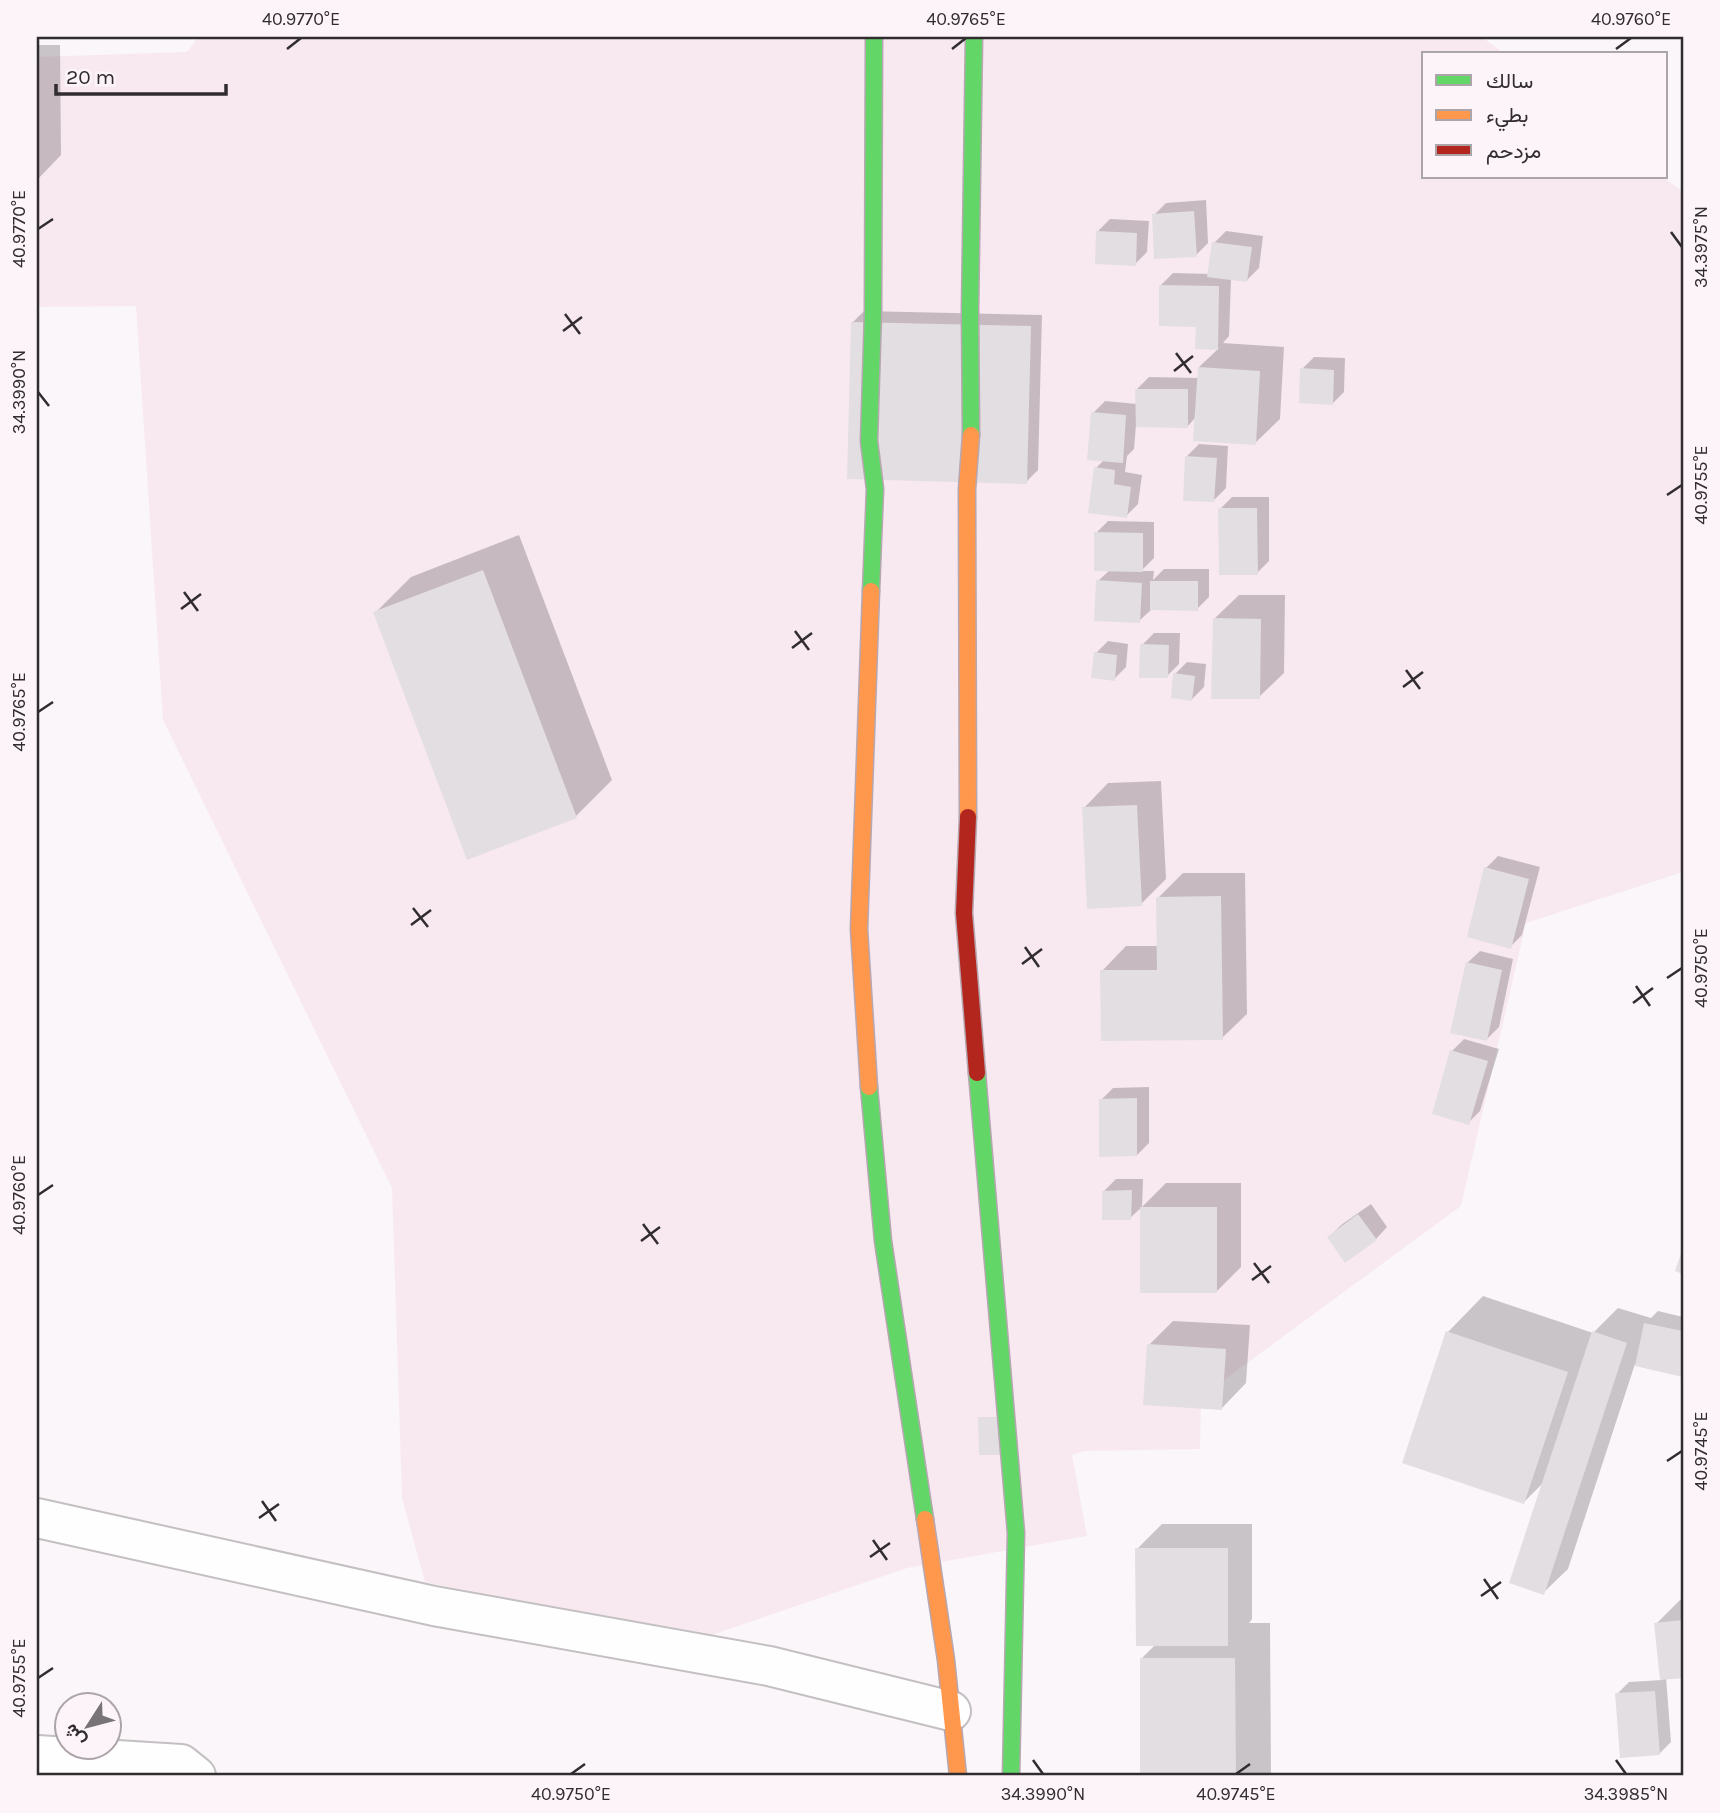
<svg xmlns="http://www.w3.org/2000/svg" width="1720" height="1813" font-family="Karla,Vazirmatn,sans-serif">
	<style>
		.built { fill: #f8e9f1 }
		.shadow { fill: #0003 }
		.building { fill: #e3dee1 }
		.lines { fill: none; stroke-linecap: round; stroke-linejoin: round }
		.street-casing { stroke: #c4c0c2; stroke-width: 42 }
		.fast-casing { stroke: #b6a7b1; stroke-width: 19 }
		.slow-casing { stroke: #b6a7b1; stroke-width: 19 }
		.jam-casing { stroke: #b6a7b1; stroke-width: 19 }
		.street { stroke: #fefefe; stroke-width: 38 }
		.fast { stroke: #63d668; stroke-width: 16 }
		.slow { stroke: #ff974d; stroke-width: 16 }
		.jam { stroke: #b3261e; stroke-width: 16 }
		.ticks { fill: none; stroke: #312c2f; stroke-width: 2.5 }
		.neatline { fill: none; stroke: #312c2f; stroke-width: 2.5 }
		.ticks-label { font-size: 18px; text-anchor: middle; fill: #312c2f }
	</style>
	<rect width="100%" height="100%" fill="#fbf6f9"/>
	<path class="built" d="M198,37H1482L1505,54H1424V177H1663L1683,192V872L1526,923L1461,1206L1201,1397L1200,1449L1084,1451L1072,1455L1087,1536L907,1568L706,1637L425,1582L402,1498L392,1188L163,720L136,306L37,307V57L187,52Z"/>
	<path class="shadow" d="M37,45H60L61,155L37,180Z
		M1206,200L1208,243L1196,255L1154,215L1166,203Z
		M1110,219L1149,221L1147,252L1135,264L1098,231Z
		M1226,231L1263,236L1259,268L1246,281L1231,279L1229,336L1223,343L1284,347L1280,419L1255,443L1196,417L1188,426L1136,425L1134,449L1127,456L1125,472L1142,475L1138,504L1126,516L1096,468L1104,460L1093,413L1105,401L1137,404V389L1149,377L1199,378V367L1219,348L1197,347L1198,326L1161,285L1173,273L1210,274L1214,243Z
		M864,311L1042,315L1038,470L1026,482L852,323Z
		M1314,357L1345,358L1344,392L1332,404L1302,369Z
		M1199,444L1228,446L1226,488L1214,500L1187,456Z
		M1232,497H1269V561L1257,573L1220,509Z
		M1108,521L1154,522V558L1141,571H1154L1153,580L1164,569H1209V597L1197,609H1152L1139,621L1098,581L1110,570L1096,533Z
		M519,535L612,780L576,816L375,613L411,577Z
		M1239,595H1285L1284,673L1259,697L1214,619Z
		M1154,633H1180L1179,664L1167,676L1142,645Z
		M1108,641L1128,644L1126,667L1114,679L1096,653Z
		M1187,662L1206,664L1204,687L1192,699L1175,674Z
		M1161,781L1166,879L1141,904L1084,808L1108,783Z
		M1498,856L1540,867L1522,935L1510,947L1486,868Z
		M1183,873H1245L1247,1014L1222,1038L1102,971L1126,946H1159L1158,898Z
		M1480,951L1513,959L1499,1027L1487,1039L1467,963Z
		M1464,1039L1499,1049L1480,1111L1468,1123L1452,1051Z
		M1149,1087V1143L1137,1155L1101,1100L1113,1088Z
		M1116,1179H1143L1142,1207L1166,1183H1241V1267L1216,1292L1141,1291L1142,1207L1130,1218L1103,1192Z
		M1371,1204L1387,1227L1376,1239L1329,1237L1341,1225Z
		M1483,1296L1593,1333L1618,1308L1651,1318L1658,1311L1683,1317V1375L1635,1364L1568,1569L1543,1593L1545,1481L1524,1502L1448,1332Z
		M1173,1321L1250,1325L1246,1383L1222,1408L1149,1345Z
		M1162,1524H1252V1619L1249,1623H1270L1271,1776H1143L1142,1658L1156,1644L1137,1549Z
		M1683,1599V1676L1666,1677L1671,1742L1659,1754L1617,1694L1629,1682L1662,1680L1656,1624L1680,1600Z"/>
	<path class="building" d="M1194,211L1197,257L1154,259L1152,214Z
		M1096,231L1137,233L1136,266L1095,264Z
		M1212,242L1252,247L1247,282L1207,277Z
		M1159,285L1219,286L1218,350L1195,349L1196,327L1159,326Z
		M851,322L1031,326L1027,484L847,479Z
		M1198,367L1260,371L1256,445L1193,441Z
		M1300,368L1334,370L1333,405L1299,403Z
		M1135,389H1188V428L1136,427Z
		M1091,412L1126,415L1123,463L1087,460Z
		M1185,456L1217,458L1214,502L1183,501Z
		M1094,467L1115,470L1114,484L1131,487L1127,518L1088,513Z
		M1218,508H1257L1258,575H1219Z
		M1094,532L1143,533V572L1094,571Z
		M483,570L577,818L467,860L373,612Z
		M1096,580L1142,583L1140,623L1094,621Z
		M1150,581H1198V611L1150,610Z
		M1213,618L1261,619L1260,699H1211Z
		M1140,644L1169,645L1168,678H1139Z
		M1094,652L1117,655L1115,681L1091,678Z
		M1173,673L1195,676L1192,701L1171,698Z
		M1137,805L1142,906L1087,909L1082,807Z
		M1484,867L1529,879L1511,949L1467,937Z
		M1221,896L1223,1040L1101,1041L1100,970H1157L1156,897Z
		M1466,962L1502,970L1487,1041L1450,1033Z
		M1450,1050L1488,1061L1469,1125L1432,1114Z
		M1137,1098V1156L1099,1157V1099Z
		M1132,1190L1131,1220H1102V1191Z
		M1140,1207H1217V1293H1140Z
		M1358,1214L1377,1240L1345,1263L1327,1237Z
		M1683,1248V1274L1675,1271Z
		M1644,1323L1683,1331V1377L1635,1366Z
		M1446,1331L1568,1372L1524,1504L1402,1463Z
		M1592,1331L1627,1343L1544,1595L1509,1583Z
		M1147,1344L1226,1349L1222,1410L1143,1405Z
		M978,1417H1002L1003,1455H979Z
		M1135,1548H1228V1646H1136Z
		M1683,1620V1678L1660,1680L1654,1623Z
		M1140,1658H1235L1236,1776H1140Z
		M1655,1691L1660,1755L1620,1758L1615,1693Z"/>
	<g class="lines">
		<defs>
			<path id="street" d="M37,1518L434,1606L769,1666L951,1711
				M37,1755L181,1764L196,1776"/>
			<path id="fast" d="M971,435L970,311L974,37
				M871,591L875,489L869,441L873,311L874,37
				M977,1073L1016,1533L1011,1776
				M869,1087L883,1241L925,1519"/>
			<path id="slow" d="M968,817L967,489L971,435
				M869,1087L859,929L871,591
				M925,1519L946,1660L958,1776"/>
			<path id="jam" d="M968,817L964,913L977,1073"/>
		</defs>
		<use href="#street" class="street-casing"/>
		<use href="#fast" class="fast-casing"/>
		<use href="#slow" class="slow-casing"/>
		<use href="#jam" class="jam-casing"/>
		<use href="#street" class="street"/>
		<use href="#fast" class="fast"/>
		<use href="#slow" class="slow"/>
		<use href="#jam" class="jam"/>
	</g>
	<path class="ticks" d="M287,49L301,38M952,49L966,38M1616,49L1631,38M38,229L53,219M1671,232L1682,247M565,314L580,334M563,331L582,317M1176,353L1191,373M1174,371L1193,356M38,392L49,406M1667,495L1682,485M184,592L198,611M181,609L201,594M795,631L809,650M792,648L812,633M1406,670L1420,689M1403,687L1423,672M38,712L53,702M413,908L428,927M411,925L431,910M1025,947L1039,967M1022,964L1042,949M1667,978L1682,968M1636,986L1650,1006M1633,1003L1653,988M38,1195L53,1185M643,1224L658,1244M641,1241L660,1227M1254,1263L1269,1283M1252,1280L1271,1266M1667,1461L1682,1451M262,1501L276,1521M259,1518L279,1504M873,1540L887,1560M870,1557L890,1543M1484,1579L1498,1599M1481,1596L1501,1582M38,1678L53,1668M1033,1760L1043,1774M1616,1760L1626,1774M571,1774L585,1764M1236,1774L1250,1764"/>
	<rect width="1720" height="1813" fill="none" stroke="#fdf4f9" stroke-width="77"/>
	<rect x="1422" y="52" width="245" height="126" fill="#fdf4f9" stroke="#aba4a8" stroke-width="2"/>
	<rect x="1436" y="75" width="35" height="10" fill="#63d668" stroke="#aba4a8" stroke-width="2"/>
	<text x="1486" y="88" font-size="21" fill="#312c2f">سالك</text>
	<rect x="1436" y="110" width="35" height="10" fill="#ff974d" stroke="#aba4a8" stroke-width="2"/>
	<text x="1486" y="122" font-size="21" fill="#312c2f">بطيء</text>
	<rect x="1436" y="145" width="35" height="10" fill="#b3261e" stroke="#aba4a8" stroke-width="2"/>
	<text x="1486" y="158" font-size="21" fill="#312c2f">مزدحم</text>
	<g transform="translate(88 1726) rotate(234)"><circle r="33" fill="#fdf4f9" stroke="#aba4a8" stroke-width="2"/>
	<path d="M0-5L12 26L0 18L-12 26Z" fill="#787376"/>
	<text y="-10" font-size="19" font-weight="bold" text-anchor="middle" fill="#312c2f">ش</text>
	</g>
	<path d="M56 84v10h170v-10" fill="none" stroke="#312c2f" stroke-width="3.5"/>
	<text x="66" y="84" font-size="21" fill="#312c2f" stroke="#fdf4f9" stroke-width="5" paint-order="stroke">20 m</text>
	<rect x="38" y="38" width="1644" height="1736" class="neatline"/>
	<g class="ticks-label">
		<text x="301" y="25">40.9770°E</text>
		<text x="966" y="25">40.9765°E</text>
		<text x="1631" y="25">40.9760°E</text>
		<text transform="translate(19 229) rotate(-90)" y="6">40.9770°E</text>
		<text transform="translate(1701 247) rotate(-90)" y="6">34.3975°N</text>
		<text transform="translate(19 392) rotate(-90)" y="6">34.3990°N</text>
		<text transform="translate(1701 485) rotate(-90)" y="6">40.9755°E</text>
		<text transform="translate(19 712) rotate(-90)" y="6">40.9765°E</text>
		<text transform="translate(1701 968) rotate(-90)" y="6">40.9750°E</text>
		<text transform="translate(19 1195) rotate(-90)" y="6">40.9760°E</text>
		<text transform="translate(1701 1451) rotate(-90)" y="6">40.9745°E</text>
		<text transform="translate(19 1678) rotate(-90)" y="6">40.9755°E</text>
		<text x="571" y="1800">40.9750°E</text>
		<text x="1043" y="1800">34.3990°N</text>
		<text x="1236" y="1800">40.9745°E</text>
		<text x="1626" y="1800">34.3985°N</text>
	</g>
</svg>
